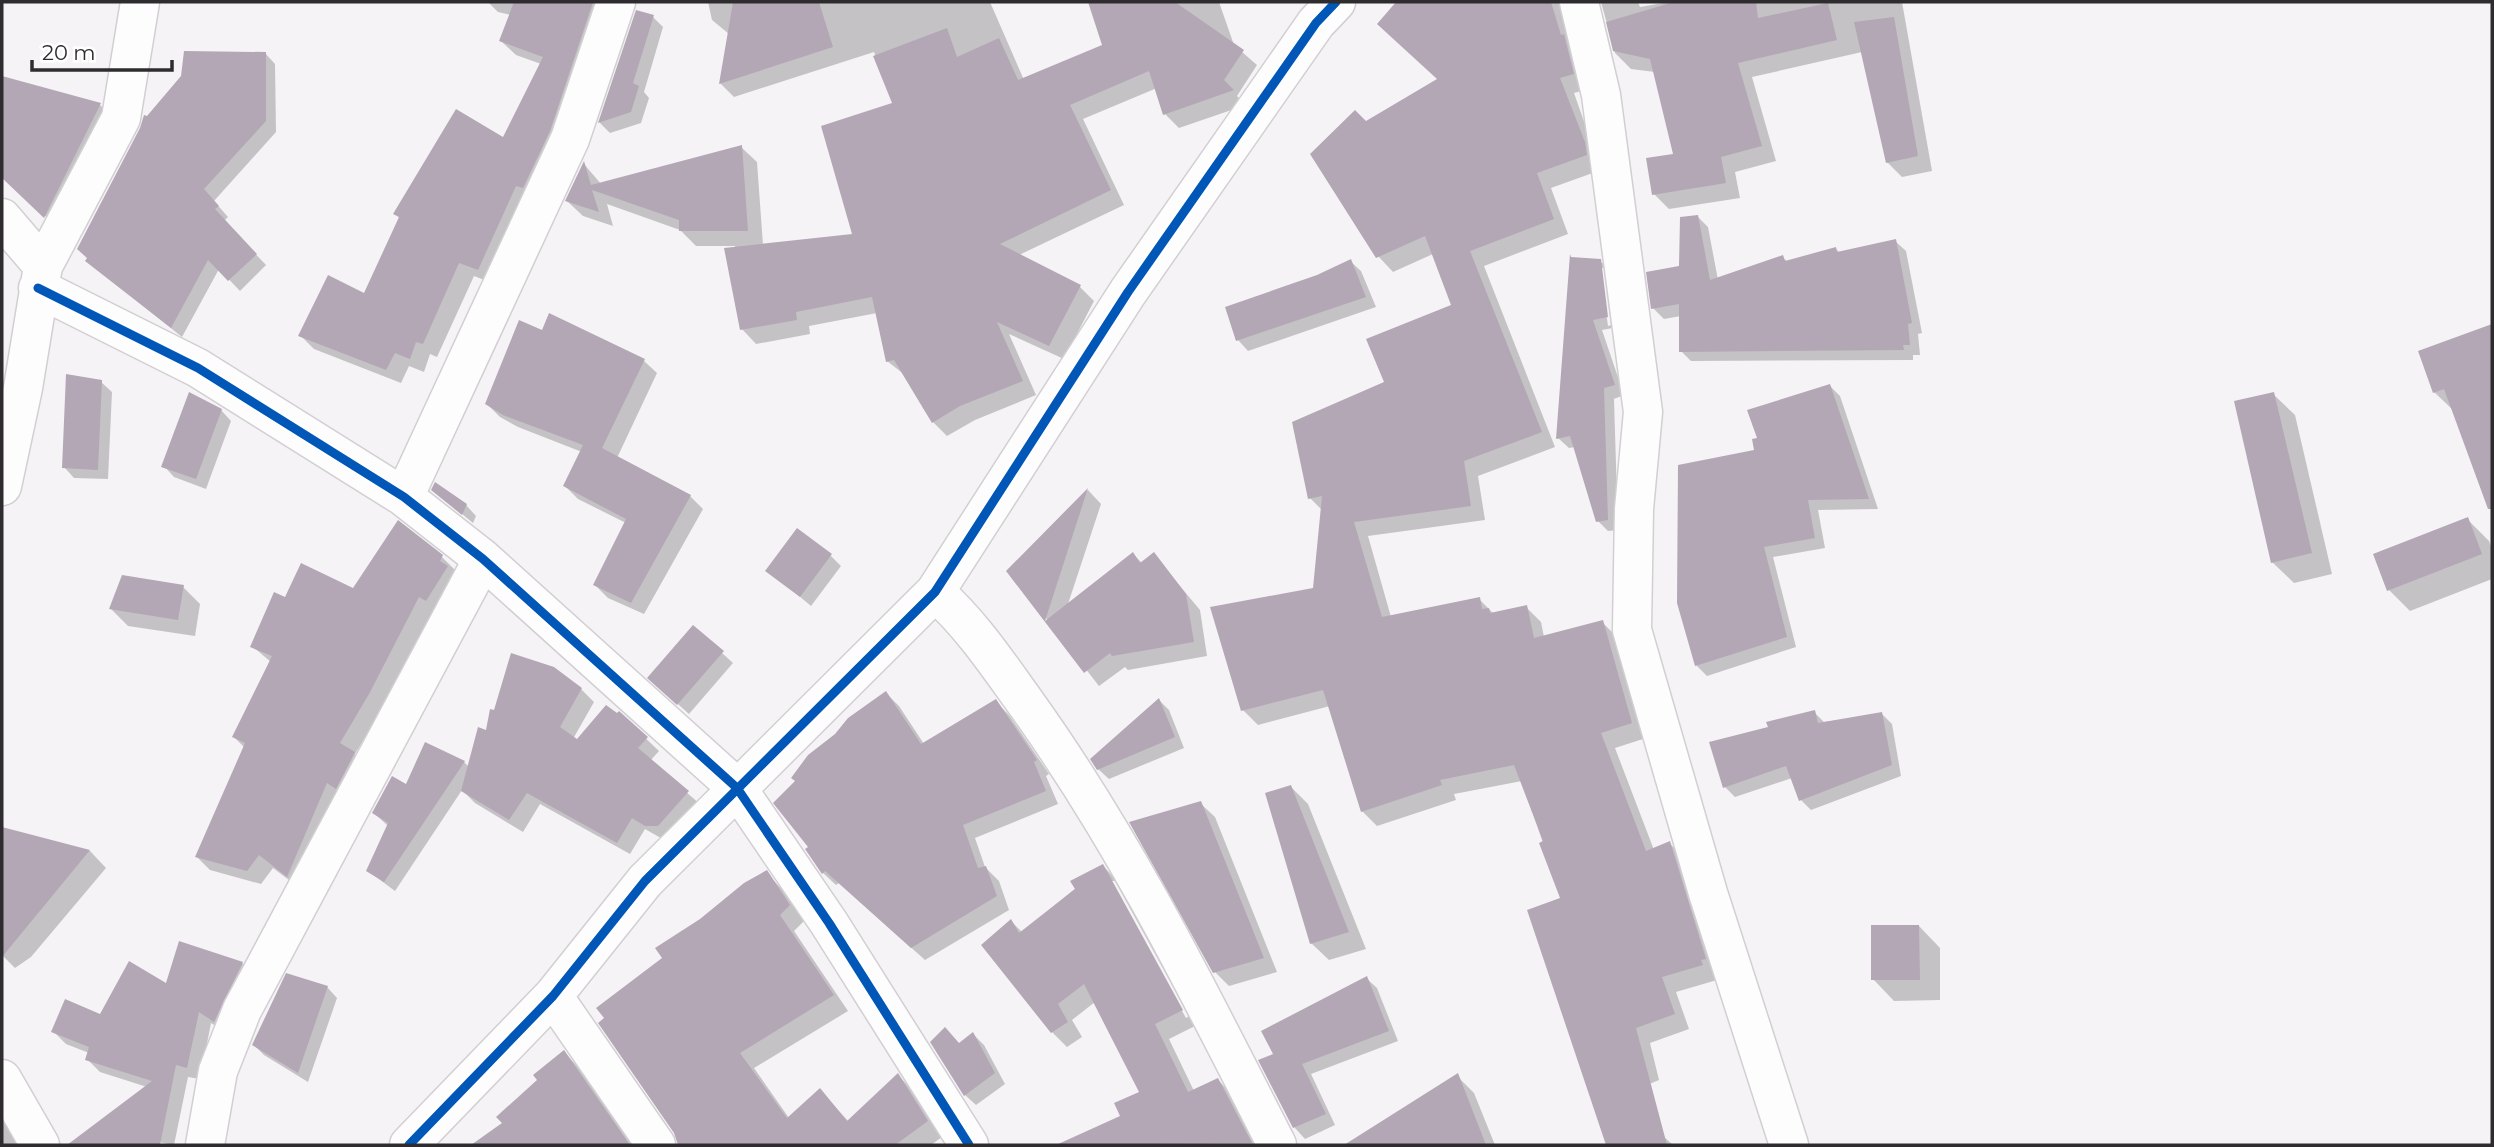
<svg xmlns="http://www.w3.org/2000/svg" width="2494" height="1147" font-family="Montserrat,sans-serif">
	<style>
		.shadow { fill: #0003; fill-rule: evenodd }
		.building { fill: #b3a7b6 }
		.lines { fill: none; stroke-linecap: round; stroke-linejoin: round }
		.minor-casing { stroke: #d2cfd2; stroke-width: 41 }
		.minor { stroke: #fefdfe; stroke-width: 38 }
		.cycleway-casing { stroke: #fff; stroke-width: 13 }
		.cycleway { stroke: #0057b8; stroke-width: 9 }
	</style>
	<rect width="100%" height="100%" fill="#f6f3f7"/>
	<path class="shadow" d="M488,2H598L608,12L492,283L474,276L437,357L430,354L424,372L409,366L401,383L314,349L300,335L365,295L400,219L396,214L504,140L541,64L516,55L501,41L511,15L498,12Z
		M708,2H990L1024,80L1105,46L1090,2H1219L1234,45L1257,65L1237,96L1246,105L1179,128L1165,114L1157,88L1083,119L1124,205L1019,255L1080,287L1094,301L1064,359L1009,334L1036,395L975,420L947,436L933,422L905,375L887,361L877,313L809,326L810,334L756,344L742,329L735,246H696L680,230L607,204L613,226L583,216L567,201L584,164L601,184L741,147L757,162L763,245L854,235L894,105L874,52L734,97L720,83L729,34L712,20Z
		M1446,2H1480L1483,5L1492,2H1579L1588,89L1574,93L1601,170L1551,188L1568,234L1484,266L1555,447L1478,476L1485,520L1368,536L1391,617L1479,599L1494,614L1526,607L1541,622L1544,637L1602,622L1617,637L1646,738L1615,748L1654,850L1670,844L1685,858L1717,980L1676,992L1689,1029L1650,1043L1659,1080L1604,1103L1562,899L1522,781L1454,794L1456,800L1377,826L1362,811L1330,706L1258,725L1243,710L1315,589L1322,510L1310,498L1386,383L1453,306L1433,254L1393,272L1378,256L1366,123L1439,80L1379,24Z
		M1601,2H1638L1640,7L1669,2H1902L1932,171L1902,177L1887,162L1862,52L1752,77L1776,161L1735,172L1740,198L1669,209L1654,194L1675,155L1655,72L1631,69L1615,53Z
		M638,12L653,17L663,27L644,92L649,98L641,123L610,133L600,123Z
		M265,53L275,64L276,132L214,201L228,217L224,221L266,265L240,291L219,269L182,337L87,261Z
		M2,78L100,105L118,123L62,234L2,170Z
		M1698,217L1708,227L1718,280L1782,257L1788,262L1836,249L1840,253L1895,241L1906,251L1922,333L1918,334L1920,355H1913V360L1691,361L1681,351V316L1664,319L1653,308L1681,267Z
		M1350,261L1361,271L1376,307L1248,351L1238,340L1317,277Z
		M1600,261L1611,271L1618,327L1602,330L1624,395L1614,399L1618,530L1608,531L1598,521L1575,447L1569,448L1558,438ZM1600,268H1604L1611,325L1608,326Z
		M550,315L644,361L657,373L617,458L690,496L703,509L644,614L608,598L595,585L626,523L578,499L565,486L582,452L518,427L500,417L487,404L543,332Z
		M2492,326V498L2482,488L2454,411L2434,392L2420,352Z
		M101,382L112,392L108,479L74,478L64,467Z
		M1830,386L1840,396L1878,509L1818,510L1825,548L1773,557L1796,647L1707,676L1696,665L1759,439Z
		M2273,394L2295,415L2332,574L2294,583L2272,562Z
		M221,410L231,421L206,489L174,477L164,466Z
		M433,490L466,505L476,516L473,523Z
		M1088,490L1101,504L1068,604L1133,554L1142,563L1154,555L1200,610L1207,656L1128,670L1125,667L1099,686L1009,571Z
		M2468,520L2489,541L2492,549V579L2410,611L2389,590Z
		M441,556L455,570L441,614L434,609L383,708L355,754L368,767L301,889L273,868L261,884L210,870L197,857L245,748L234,737L271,662L252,646L286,600L354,590Z
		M831,556L841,566L811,606L768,570Z
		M183,587L200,604L195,636L128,626L111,609Z
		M722,653L733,663L689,714L660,688Z
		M581,689L594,702L573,739L577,741L619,713L659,751L650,761L700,804L671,837H659L645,829L630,854L540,804L523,832L475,803L462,790L395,891L368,871L388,826L374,813L406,787L464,762L469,767L488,732Z
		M886,693L899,706L924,744L996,702L1009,715L1049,774L1046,776L1058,804L975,838L985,867L999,881L1009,910L925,960L839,883L836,885L823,873L810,848Z
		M1159,700L1169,710L1184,748L1109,779L1098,769Z
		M1814,712L1824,722L1882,714L1892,724L1901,776L1811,810L1801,800L1792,778L1735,797L1725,787L1770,728Z
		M1291,787L1308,804L1366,949L1329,960L1311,943Z
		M1200,803L1215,817L1277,972L1229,986L1215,972Z
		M46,841L90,851L106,868L31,957L15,968L2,955V894Z
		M1103,866L1118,881L1197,1025L1169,1039L1194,1091L1218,1080L1233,1095L1259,1145H1060L1123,1117L1141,1092L1095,1002L1072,1020L1082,1037L1067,1047L1052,1032L1011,921L1022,932ZM1111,881H1115L1189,1016L1186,1018Z
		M766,873L781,888L804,921L794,931L848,1011L754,1068L789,1118L820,1090L849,1122L898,1075L912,1090L942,1137L931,1145H695L692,1142L664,958Z
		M1919,926L1940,948V1000L1894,1001L1873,979Z
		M242,963L255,976L227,1033L211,1023L200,1079L188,1077L174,1145L127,1136L130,1145H70L147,1087L100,1072L87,1059L89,1053L66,1044L53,1031L100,1016L167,985Z
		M1366,978L1377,988L1398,1041L1311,1074L1335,1125L1305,1139L1295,1128L1261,1061L1276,1055Z
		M327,987L337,998L308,1082L264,1055L254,1045Z
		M973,1034L984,1045L1005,1084L976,1105L965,1095L960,1045Z
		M564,1052L578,1067L633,1145H474L504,1123Z
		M1457,1076L1474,1093L1495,1145H1354L1352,1142Z
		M2,1115L18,1145H2Z
		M1663,1136L1673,1145H1638Z"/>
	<path class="building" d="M514,2H593L550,131L523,188L516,186L478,270L459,263L423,344L416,342L410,359L395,353L386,370L298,336L328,275L364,293L399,217L393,214L456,109L503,137L543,57L499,41Z
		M733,2H819L833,47L719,84Z
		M1088,2H1175L1244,50L1224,80L1234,90L1163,115L1149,71L1070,105L1111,190L1000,244L1081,285L1049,346L997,322L1023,381L960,406L932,423L894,360L886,362L872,297L796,312L797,320L740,330L724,248L852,234L821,126L892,103L873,56L947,28L957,57L999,38L1018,80L1102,45Z
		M1396,2H1551L1561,35L1564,34L1574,74L1560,78L1585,142L1587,155L1537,173L1554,219L1470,251L1542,432L1464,461L1471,506L1354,522L1382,617L1480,597L1482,609L1489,608L1490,613L1527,605L1534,638L1603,620L1632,723L1601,733L1646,851L1670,841L1706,959L1701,960L1703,965L1662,977L1675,1014L1636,1028L1667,1145H1606L1527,910L1560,898L1539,843L1543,841L1514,765L1440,780L1442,785L1361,812L1323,690L1241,711L1210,607L1313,588L1322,496L1308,499L1292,422L1384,382L1366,339L1451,305L1425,236L1376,258L1310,154L1355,110L1366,121L1437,79L1377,24Z
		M1674,2H1756L1758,18L1828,3L1837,40L1738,63L1762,146L1721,157L1726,183L1652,195L1646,158L1673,154L1650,59L1613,51L1606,22Z
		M636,10L654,15L633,83L639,86L631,112L598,123Z
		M1894,17L1918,156L1886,163L1854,22Z
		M184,51L266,52V121L204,189L219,206L215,209L257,254L228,281L208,260L171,328L85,261L87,258L77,249L140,128L144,115L147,116L181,76Z
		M2,76L101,103L44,218L2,178Z
		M742,145L748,231H679V220L592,190L599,212L565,201L584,161L591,185Z
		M1698,215L1710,280L1783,255L1785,261L1836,247L1837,252L1896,239L1912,323L1908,324L1910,345H1903L1904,350L1679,352V304L1651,309L1646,272L1679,266L1680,217Z
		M1570,254L1571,257L1601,259L1608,317L1593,320L1615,385L1604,388L1608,520L1596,522L1570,436L1556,439Z
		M1351,259L1366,297L1236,341L1225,307L1317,275Z
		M549,313L645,359L602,448L691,495L631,603L593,585L626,519L563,486L583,445L503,415L485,404L519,320L542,330Z
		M2492,324V509H2488L2444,389L2433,393L2418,351Z
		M66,374L102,380L98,470L62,468Z
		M1830,384L1869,499L1808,500L1815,538L1764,547L1787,637L1695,666L1677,603L1678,465L1754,450L1752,439L1757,438L1747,410Z
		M189,392L222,409L196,479L161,467Z
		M2274,392L2312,553L2271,563L2234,401Z
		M435,482L467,504L462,515L431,490Z
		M1088,488L1045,621L1133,552L1140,563L1154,552L1186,594L1194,642L1112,656L1110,653L1084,673L1006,571Z
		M2468,517L2482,554L2387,591L2373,554Z
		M398,520L443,555L440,561L448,566L426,601L419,597L369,694L340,743L355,752L336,789L327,783L287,877L259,855L247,871L195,857L245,743L232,737L272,656L250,647L274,592L285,597L301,563L353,588Z
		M797,528L832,554L800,597L765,571Z
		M122,575L184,585L178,620L109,609Z
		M693,625L724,651L677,705L647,678Z
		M511,653L554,667L582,688L560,727L577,739L606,705L617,713L619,711L648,737L638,748L689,791L658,826H645L632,818L617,843L527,793L509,820L461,791L478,727L486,730L490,709L494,710Z
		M886,691L921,744L996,699L1037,760L1034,762L1046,791L963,825L978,868L986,866L997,896L911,948L825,871L822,874L805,849L808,847L773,803L795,781L791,778L808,755L835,734L848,718Z
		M1159,698L1175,737L1097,770L1090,759Z
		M1815,710L1818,723L1882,712L1892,765L1799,801L1786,766L1723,788L1709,742L1768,727L1766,722Z
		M425,742L465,761L384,882L366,871L388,823L372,813L392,776L406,784Z
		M1291,785L1349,932L1310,944L1265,793Z
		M1201,801L1264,958L1213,973L1129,822Z
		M2,827L90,850L2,957Z
		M1103,864L1183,1010L1155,1024L1188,1092L1218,1078L1252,1143L1056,1145L1120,1116L1114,1103L1139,1092L1084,984L1058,1004L1068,1022L1051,1033L981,945L1011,919L1019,933L1075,889L1070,881Z
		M767,870L790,905L780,915L834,995L740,1053L787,1118L820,1088L847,1121L898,1073L928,1121L895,1145H678L674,1133L598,1023L604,1018L596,1008L662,958L655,948L700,919L744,883Z
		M1871,925H1919L1920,980H1871Z
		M179,941L243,962L214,1022L199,1012L187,1068L176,1065L160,1145H67L152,1081L85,1060L89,1047L51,1032L65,999L100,1014L129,961L166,983Z
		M286,973L328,986L298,1073L252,1045Z
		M1367,976L1389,1031L1302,1064L1326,1114L1293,1128L1258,1060L1273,1054L1261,1031Z
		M945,1027L959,1043L973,1032L995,1073L964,1096L930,1042Z
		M564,1050L630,1145H471L502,1123L496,1117L537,1080L533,1075Z
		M1458,1073L1486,1145H1344Z"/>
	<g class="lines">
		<defs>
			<path id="minor" d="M1579,2L1601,95L1643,412L1634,509L1632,630L1708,893L1789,1145
				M2,218L43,266
				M38,288L198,368L404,497L483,559L737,788L829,923L969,1145
				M2,486L23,388L43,266L121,118L140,2
				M404,497L570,139L616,2
				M935,592C971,624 997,663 1025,702C1125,841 1200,994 1277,1145
				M553,996L656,1145
				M2,1079L40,1145
				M205,1145L218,1071L242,1010L483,559
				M409,1145L553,996L645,881L935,592L1128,292L1316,23L1336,2"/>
		</defs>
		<use href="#minor" class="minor-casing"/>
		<use href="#minor" class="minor"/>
		<defs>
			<path id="cycleway" d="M38,288L198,368L404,497L483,559L737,788L829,923L969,1145
				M409,1145L553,996L645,881L935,592L1128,292L1316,23L1336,2"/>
		</defs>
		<use href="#cycleway" class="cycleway-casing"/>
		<use href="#cycleway" class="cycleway"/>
	</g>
	<rect width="2494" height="1147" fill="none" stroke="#2e2c2f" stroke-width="7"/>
	<path d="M32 60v10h140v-10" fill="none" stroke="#2e2c2f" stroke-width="3.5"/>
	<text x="42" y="60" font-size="21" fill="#2e2c2f" stroke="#ffffff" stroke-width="5" paint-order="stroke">20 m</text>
</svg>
